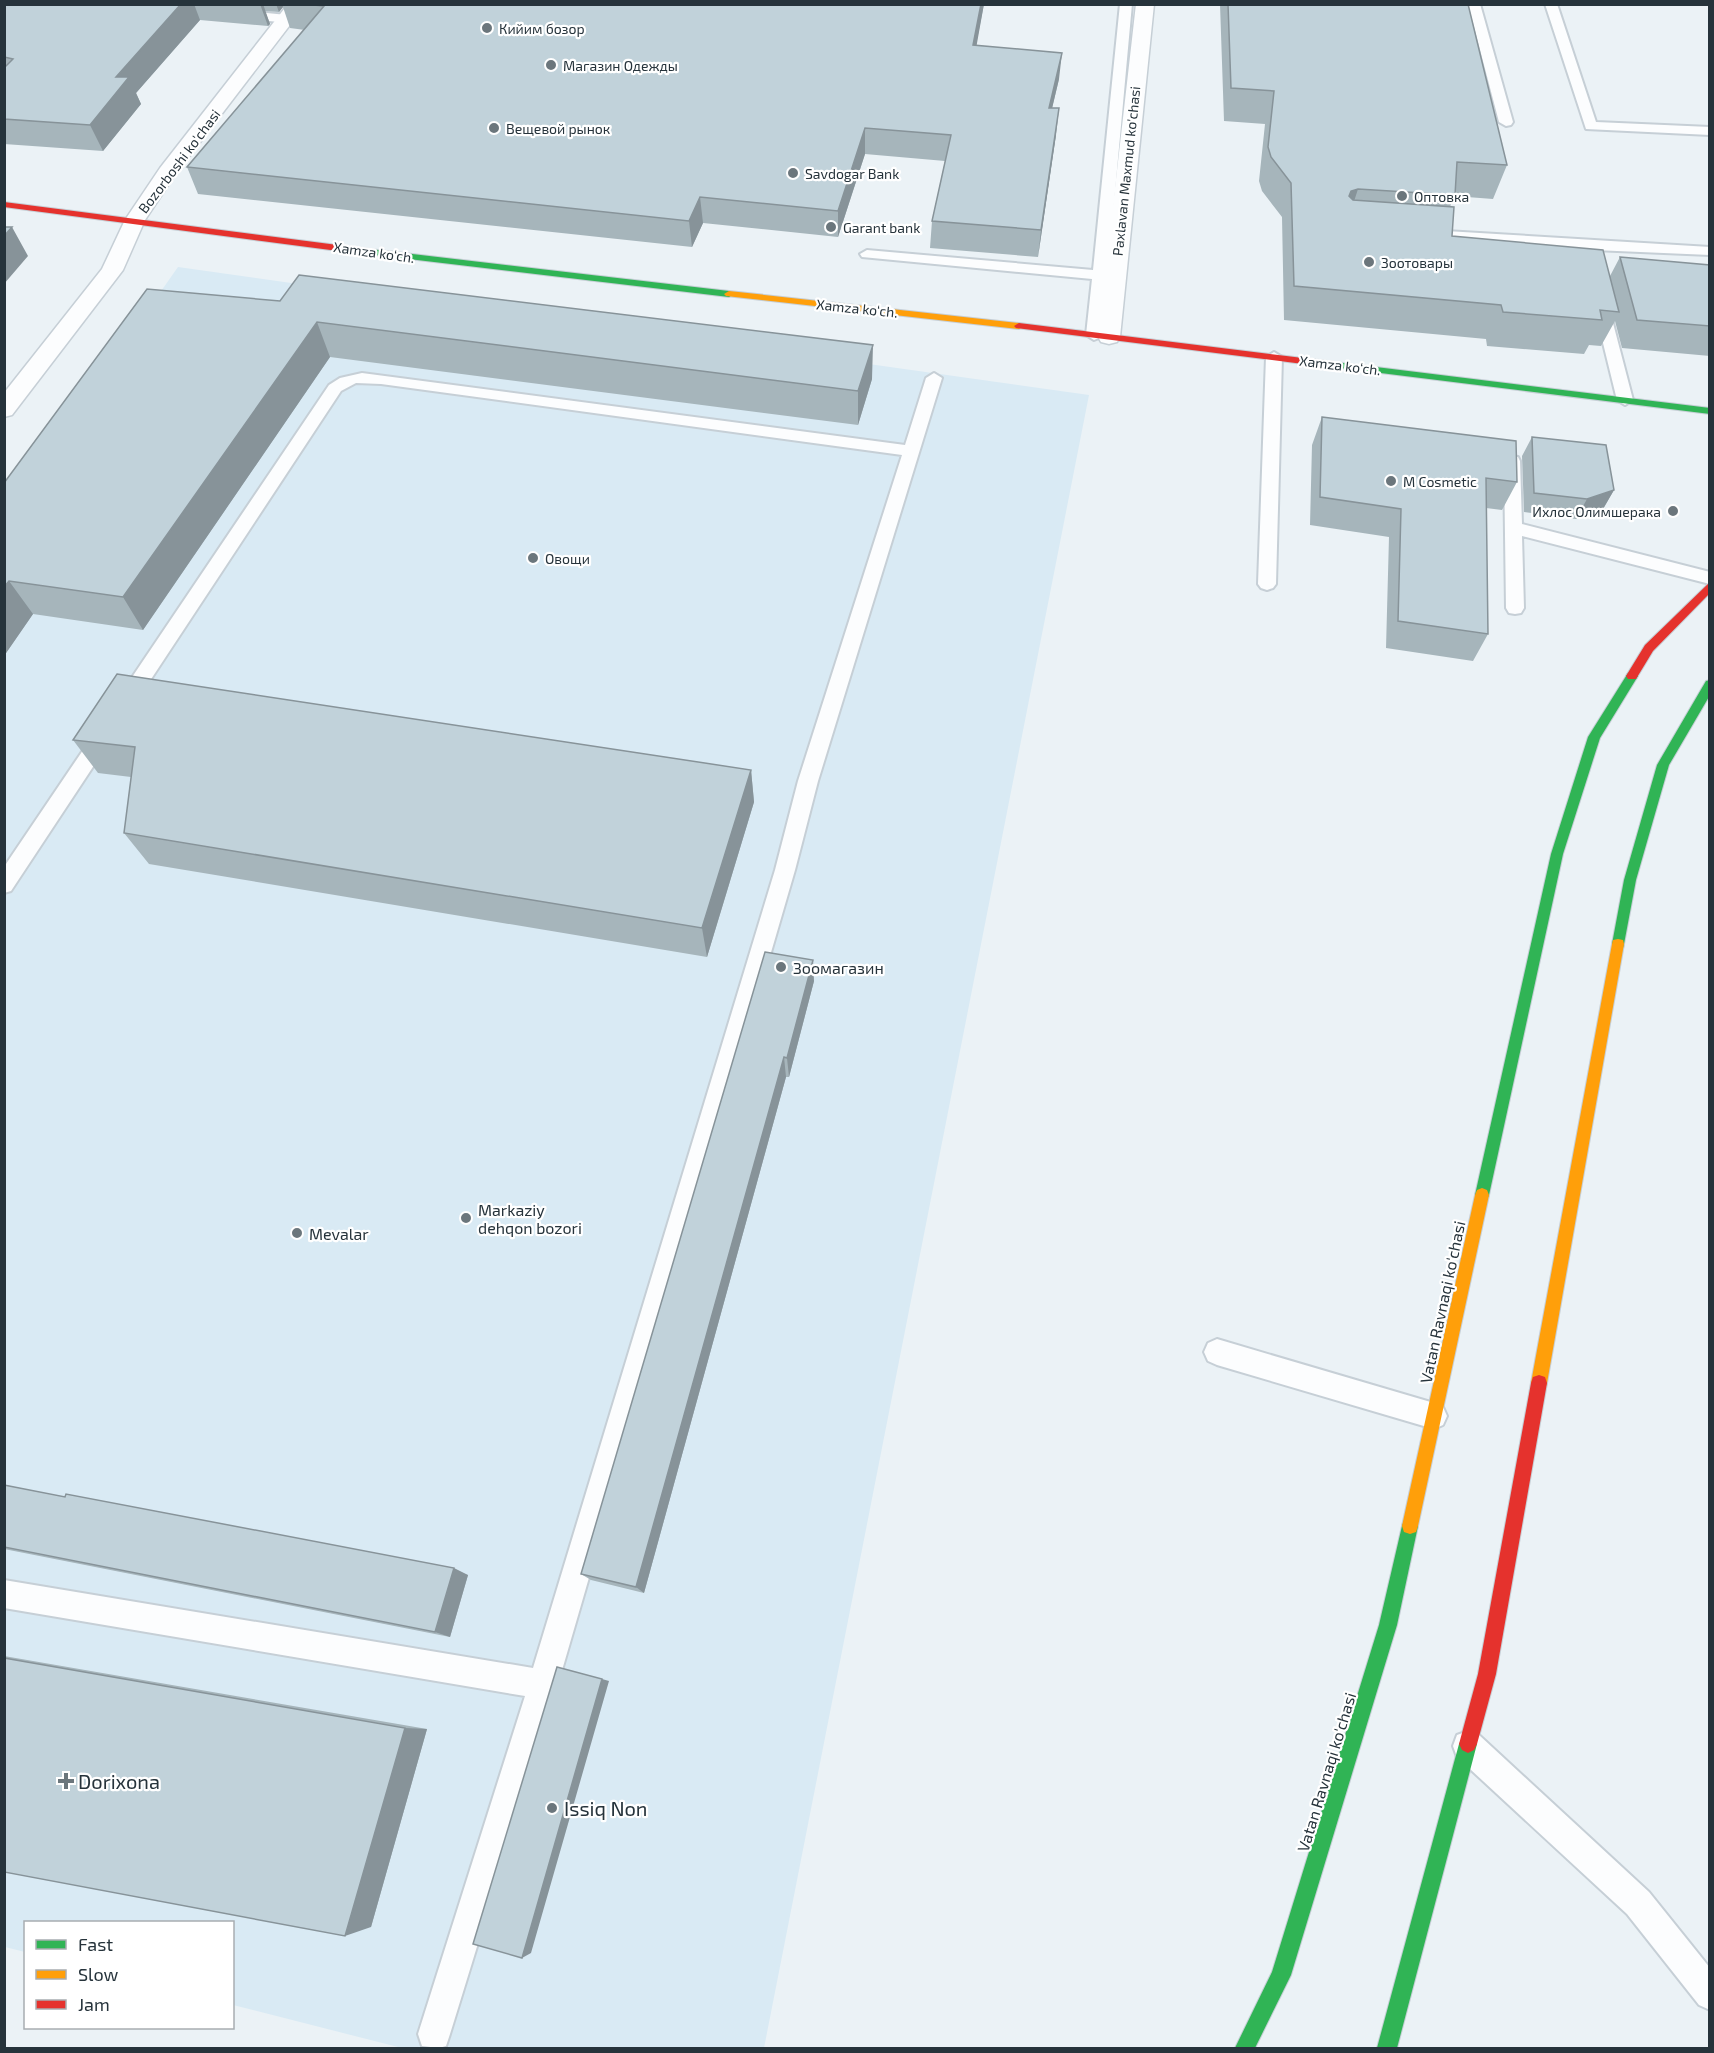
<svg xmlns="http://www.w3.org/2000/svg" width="1714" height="2053" font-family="'Exo 2',sans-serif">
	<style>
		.built { fill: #d9eaf4 }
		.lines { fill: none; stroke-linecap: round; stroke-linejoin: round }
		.lane-casing { stroke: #c6cfd6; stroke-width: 4 }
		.street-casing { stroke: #c6cfd6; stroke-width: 3 }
		.fast-casing { stroke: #c6cfd6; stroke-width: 2 }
		.slow-casing { stroke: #c6cfd6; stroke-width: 2 }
		.jam-casing { stroke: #c6cfd6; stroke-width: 2 }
		.lane { fill: #fcfdfe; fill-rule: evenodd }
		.street { fill: #fcfdfe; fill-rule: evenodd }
		.fast { fill: #30b455; fill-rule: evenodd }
		.slow { fill: #ff9f0a; fill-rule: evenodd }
		.jam { fill: #e5322d; fill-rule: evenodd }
		.wall { fill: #a6b5bb }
		.shaded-wall { fill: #879399 }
		.building { fill: #c1d2da; stroke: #879399; stroke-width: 1.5 }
		.poi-dot { fill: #6b767c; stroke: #fff; stroke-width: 2 }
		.labels { text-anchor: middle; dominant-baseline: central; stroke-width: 4.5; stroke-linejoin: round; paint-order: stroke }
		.far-poi-label { font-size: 14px; fill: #26333b; stroke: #fff; text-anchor: start }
		.far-street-label { font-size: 14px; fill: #26333b; stroke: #fff }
		.poi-label { font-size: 16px; fill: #26333b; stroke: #fff; text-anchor: start }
		.street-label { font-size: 16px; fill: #26333b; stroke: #fff }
		.near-poi-label { font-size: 20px; fill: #26333b; stroke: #fff; text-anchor: start }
	</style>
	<rect width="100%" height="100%" fill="#ebf2f6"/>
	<path class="built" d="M178,267L1089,395L764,2048H402L233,2005L232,1922H26L25,1952L5,1947V513Z"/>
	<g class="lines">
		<defs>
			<path id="lane" d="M1120,4H1132L1102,335L1099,338L1094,340L1086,335L1092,279L862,257L860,254L867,250L1093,270Z
				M1468,4H1480L1513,122L1511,125L1506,126L1499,122Z
				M1545,4H1557L1596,122L1710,127V135L1586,129Z
				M237,10L287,15L293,19L287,23L233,17L231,14Z
				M1429,230L1710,247V255L1594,250L1633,400L1625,405L1617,400L1580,249L1424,237L1422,234Z
				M1274,352L1282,357L1276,584L1273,588L1267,590L1261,588L1258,584L1266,357Z
				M362,373L905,445L926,378L934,373L942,378L818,781L795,870L558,1684L450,2034L446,2046L439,2048L422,2046L418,2034L525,1696L4,1608V1580L533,1668L775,870L798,781L902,455L381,384L356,383L341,391L132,708L125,710L118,708L115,703L118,698L329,385L340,378Z
				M1512,456L1518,457L1520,461L1522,524L1710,572V584L1522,536L1524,608L1521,613L1515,614L1509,613L1506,608L1504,461L1506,457Z
				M105,726L112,728L115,733L112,738L11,891L4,893V867L98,728Z
				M1217,1339L1434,1403L1443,1407L1447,1416L1443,1425L1434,1429L1217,1365L1208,1361L1204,1352L1208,1343Z
				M1468,1731L1479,1735L1649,1892L1710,1968V2010L1699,2005L1627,1914L1457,1757L1453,1746L1457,1735Z"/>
			<path id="street" d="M288,4H306L175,175L145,220L123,270L12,415L4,417V393L102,269L125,220L160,168Z
				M1136,4H1154L1120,337L1117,342L1109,344L1101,342L1098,337Z"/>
			<path id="fast" d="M361,248L729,291L734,294L729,297L358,253L357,251Z
				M1319,360L1710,408V414L1316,365V361Z
				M1632,672L1638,676L1600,738L1563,854L1489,1195L1487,1200L1482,1202L1477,1200L1475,1195L1551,854L1588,737L1628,673Z
				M1710,680V695L1669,765L1636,880L1624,944L1623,948H1613L1612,944L1624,880L1657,765L1706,681Z
				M1410,1518L1416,1520L1418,1526L1397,1625L1291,1975L1255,2048H1235L1272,1972L1379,1625L1402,1526L1404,1520Z
				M1468,1735L1474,1738L1477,1744L1397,2048H1377L1459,1744L1462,1738Z"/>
			<path id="slow" d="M729,291L1019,323L1024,326L1019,329L726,296L724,294Z
				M1618,939L1623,940L1624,944L1547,1383L1545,1389L1539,1391L1533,1389L1531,1383L1612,944L1613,940Z
				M1482,1188L1487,1190L1489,1195L1418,1526L1416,1532L1410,1534L1404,1532L1402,1526L1475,1195L1477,1190Z"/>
			<path id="jam" d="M4,202L361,248L365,251L361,254L4,207Z
				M1019,323L1319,360L1324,363L1319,366L1016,328L1014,326Z
				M1710,582V593L1653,651L1636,679H1628L1626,676L1645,645Z
				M1539,1375L1545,1377L1547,1383L1496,1674L1477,1744L1474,1750L1468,1753L1462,1750L1459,1744L1478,1674L1531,1383L1533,1377Z"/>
		</defs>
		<use href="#lane" class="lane-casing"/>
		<use href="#street" class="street-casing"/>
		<use href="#fast" class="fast-casing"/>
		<use href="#slow" class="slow-casing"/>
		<use href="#jam" class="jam-casing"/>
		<use href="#lane" class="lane"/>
		<use href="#street" class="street"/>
		<use href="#fast" class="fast"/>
		<use href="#slow" class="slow"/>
		<use href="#jam" class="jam"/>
	</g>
	<path class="wall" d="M4,4H984L976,45L1059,79L1052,108L1056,135L1038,257L930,248L932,221L945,161L865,154L838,237L703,223L692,247L198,194L187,167L305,30L290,28L283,7L279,12L265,11L270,24L268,26L200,20L136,93L141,104L103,151L4,144Z
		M1220,4H1468L1507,165L1493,199L1454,196L1450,207L1452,236L1610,276L1620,257L1710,265V356L1622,348L1615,321L1601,346L1589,345L1584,354L1487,346L1486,339L1284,320L1282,217L1262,191L1259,181L1265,124L1224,121Z
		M147,289L872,379L858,425L330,357L143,630L33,614L4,656V483Z
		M1322,417L1517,482L1502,510L1486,508L1488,634L1473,661L1386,648L1389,537L1310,525L1312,445Z
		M1532,437L1614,490L1603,509L1576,519L1524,512L1522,456Z
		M73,740L751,770L754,802L707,957L149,864L124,833L131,777L98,773Z
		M765,952L814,981L789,1077H786L644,1593L591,1580L581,1574Z
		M4,1485L65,1497L468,1575L450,1637L4,1549Z
		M4,1656L427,1729L371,1927L4,1872Z"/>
	<path class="shaded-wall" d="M181,4H194L200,20L136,93L141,104L103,151L90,125L116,77Z
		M260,4H263L270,24L268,26Z
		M276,4H282L283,7L279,12Z
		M981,4H984L972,71L973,45Z
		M1062,53L1059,79L1046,134L1049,108Z
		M1059,108L1056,135L1038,257L1041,230Z
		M865,128V154L838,237V211Z
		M1358,189L1347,223L1340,225L1351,191Z
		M700,197L703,223L692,247L689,221Z
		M12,227L28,256L4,284V236Z
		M317,322L330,357L143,630L123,597Z
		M873,345L872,379L858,425V391Z
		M1614,490L1603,509L1576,519L1587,499Z
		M9,581L33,614L4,656V587Z
		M751,770L754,802L707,957L702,928Z
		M813,960L814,981L789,1077L787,1058Z
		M784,1057L786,1077L644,1593L636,1587Z
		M454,1568L468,1575L450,1637L435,1632Z
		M602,1679L609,1681L531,1953L522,1958Z
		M405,1728L427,1729L371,1927L345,1936Z"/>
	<path class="building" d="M4,4H181L116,77H129L90,125L4,119V68L13,59L4,57Z
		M303,4H981L973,45L1062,53L1049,108H1059L1041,230L932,221L951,135L865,128L838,211L700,197L689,221L187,167L324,6Z
		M1228,4H1468L1507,165L1457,162L1455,195L1358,189L1351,191L1349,196L1353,200L1454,207L1452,236L1603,250L1619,312L1600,310L1602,320L1503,312L1501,305L1294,286L1291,183L1271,157L1268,147L1274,91L1231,88Z
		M4,227H12L4,236Z
		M1620,257L1710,265V326L1637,320Z
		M299,275L873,345L858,391L317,322L123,597L9,581L4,587V483L147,289L280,301Z
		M1322,417L1516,441L1517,482L1486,478L1488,634L1398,621L1401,509L1320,497Z
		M1532,437L1606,445L1614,490L1587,499L1534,493Z
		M117,674L751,770L702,928L124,833L135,747L73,740Z
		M765,952L813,960L787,1058L784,1057L636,1587L581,1574Z
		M4,1485L65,1497L66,1494L454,1568L435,1632L4,1547Z
		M4,1658L405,1728L345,1936L4,1872Z
		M557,1667L602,1679L522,1958L473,1944Z"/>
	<g class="poi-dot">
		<circle cx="487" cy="28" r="6"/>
		<circle cx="551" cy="65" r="6"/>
		<circle cx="494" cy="128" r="6"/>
		<circle cx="793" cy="173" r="6"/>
		<circle cx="1402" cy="196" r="6"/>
		<circle cx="831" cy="227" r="6"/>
		<circle cx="1369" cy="262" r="6"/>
		<circle cx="1391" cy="481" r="6"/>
		<circle cx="1673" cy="511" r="6"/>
		<circle cx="533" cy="558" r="6"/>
		<circle cx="781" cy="967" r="6"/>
		<circle cx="466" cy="1218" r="6"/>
		<circle cx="297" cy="1233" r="6"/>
		<path d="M63 1772h6v6h6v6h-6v6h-6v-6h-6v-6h6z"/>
		<circle cx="552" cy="1808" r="6"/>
	</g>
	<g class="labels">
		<g class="far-poi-label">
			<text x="499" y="28">Кийим бозор</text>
			<text x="563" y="65">Магазин Одежды</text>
			<text x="506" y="128">Вещевой рынок</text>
			<text x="805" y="173">Savdogar Bank</text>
			<text x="1414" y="196">Оптовка</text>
			<text x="843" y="227">Garant bank</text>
			<text x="1381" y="262">Зоотовары</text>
			<text x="1403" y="481">M Cosmetic</text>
			<text x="1661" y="511" text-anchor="end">Ихлос Олимшерака</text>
			<text x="545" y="558">Овощи</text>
		</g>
		<g class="far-street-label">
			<text transform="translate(179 161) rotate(-53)">Bozorboshi ko'chasi</text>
			<text transform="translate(1126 171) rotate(-84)">Paxlavan Maxmud ko'chasi</text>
			<text transform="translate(374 252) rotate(8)">Xamza ko‘ch.</text>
			<text transform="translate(857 308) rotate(6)">Xamza ko‘ch.</text>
			<text transform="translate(1340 365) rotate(7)">Xamza ko‘ch.</text>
		</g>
		<g class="poi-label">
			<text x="793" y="967">Зоомагазин</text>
			<text x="478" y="1209">Markaziy<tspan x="478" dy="18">dehqon bozori</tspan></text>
			<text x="309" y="1233">Mevalar</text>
		</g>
		<g class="street-label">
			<text transform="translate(1442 1302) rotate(-78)">Vatan Ravnaqi ko'chasi</text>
			<text transform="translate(1326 1772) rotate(-73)">Vatan Ravnaqi ko'chasi</text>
		</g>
		<g class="near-poi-label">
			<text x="78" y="1781">Dorixona</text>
			<text x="564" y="1808">Issiq Non</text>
		</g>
	</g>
	<rect width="1714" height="2053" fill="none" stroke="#26333b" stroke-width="12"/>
	<rect x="24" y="1921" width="210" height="108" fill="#ffffff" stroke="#a8adb1" stroke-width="1.5"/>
	<rect x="36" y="1940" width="30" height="9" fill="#30b455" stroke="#a8adb1" stroke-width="1.5"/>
	<text x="78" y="1951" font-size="18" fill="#26333b">Fast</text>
	<rect x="36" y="1970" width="30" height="9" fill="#ff9f0a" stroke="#a8adb1" stroke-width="1.5"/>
	<text x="78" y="1981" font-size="18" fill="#26333b">Slow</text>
	<rect x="36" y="2000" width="30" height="9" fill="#e5322d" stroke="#a8adb1" stroke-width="1.5"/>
	<text x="78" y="2011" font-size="18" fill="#26333b">Jam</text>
</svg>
